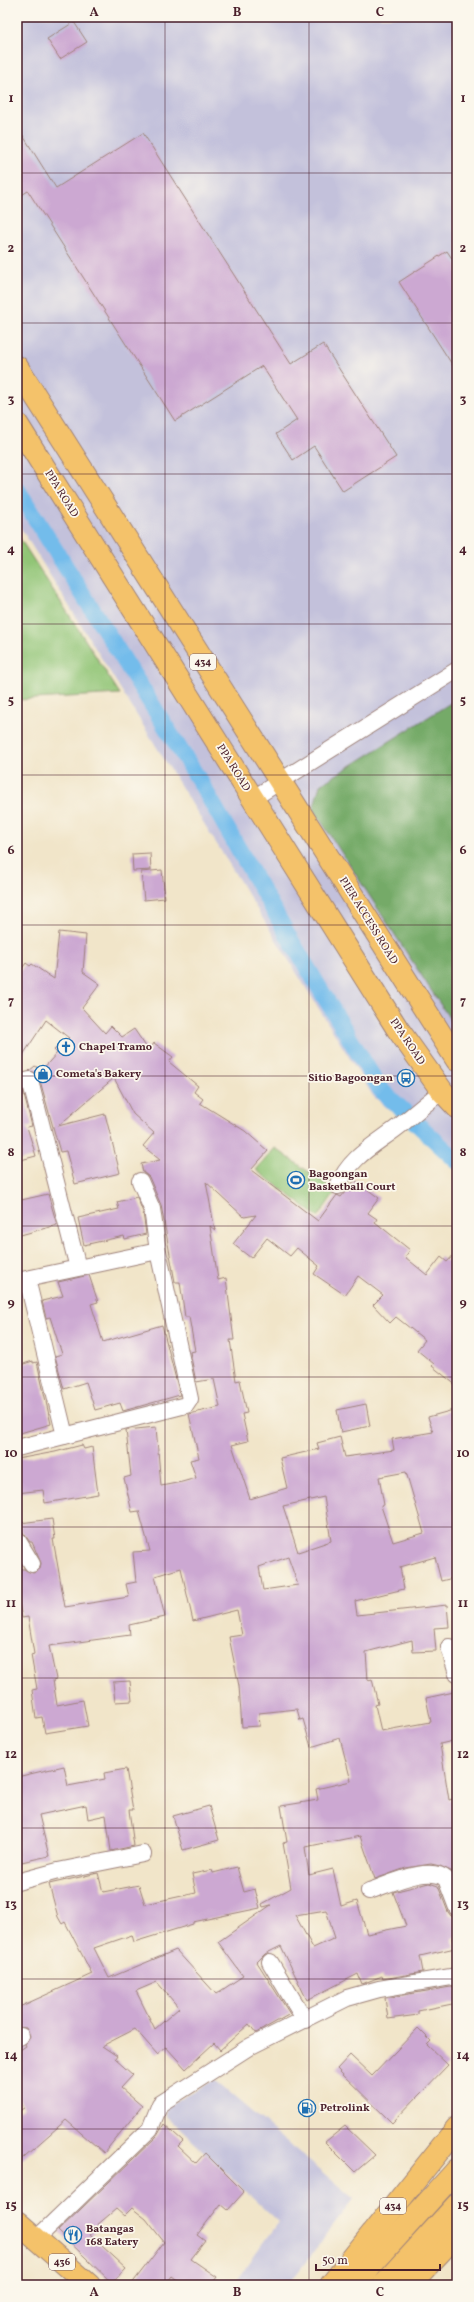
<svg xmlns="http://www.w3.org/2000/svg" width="474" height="2302" font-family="Vollkorn,serif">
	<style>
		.industrial { fill: #c3c1db }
		.green { fill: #91c576; stroke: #6e7250 }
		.forest { fill: #74aa67; stroke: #5f6449 }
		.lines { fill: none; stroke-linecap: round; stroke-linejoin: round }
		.canal { stroke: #73bceb; stroke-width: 17 }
		.building { fill: #cca8d2; fill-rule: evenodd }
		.minor-casing { stroke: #9e827a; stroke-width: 18 }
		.primary-casing { stroke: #9e827a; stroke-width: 24 }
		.trunk-casing { stroke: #9e827a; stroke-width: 24 }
		.minor { stroke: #fff; stroke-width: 16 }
		.primary { stroke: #f4c26a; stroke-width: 22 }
		.trunk { stroke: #f4c26a; stroke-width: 22 }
		.grid { fill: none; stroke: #4a1f2b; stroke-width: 1; stroke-opacity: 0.55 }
		.labels { text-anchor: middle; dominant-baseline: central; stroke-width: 3.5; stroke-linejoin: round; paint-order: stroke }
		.shield { fill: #fbf7ec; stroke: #7f6065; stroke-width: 1 }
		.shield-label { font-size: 10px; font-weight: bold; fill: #4a1f2b }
		.street-label { font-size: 11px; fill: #4a1f2b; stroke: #fbf7ec }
		.poi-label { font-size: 11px; font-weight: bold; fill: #4a1f2b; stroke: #fbf7ec; text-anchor: start }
		.neatline { fill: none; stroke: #4a1f2b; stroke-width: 1.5 }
		.grid-label { font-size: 13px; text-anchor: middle; font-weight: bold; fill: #4a1f2b }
	</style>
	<rect width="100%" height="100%" fill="#fbf7ec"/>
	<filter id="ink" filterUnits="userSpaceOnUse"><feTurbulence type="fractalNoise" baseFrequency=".025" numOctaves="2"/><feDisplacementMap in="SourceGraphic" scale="8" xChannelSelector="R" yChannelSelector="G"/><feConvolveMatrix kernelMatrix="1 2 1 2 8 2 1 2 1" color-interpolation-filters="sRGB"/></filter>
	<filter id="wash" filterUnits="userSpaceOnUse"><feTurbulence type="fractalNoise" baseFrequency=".012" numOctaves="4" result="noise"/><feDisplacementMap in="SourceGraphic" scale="16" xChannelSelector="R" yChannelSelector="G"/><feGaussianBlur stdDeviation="0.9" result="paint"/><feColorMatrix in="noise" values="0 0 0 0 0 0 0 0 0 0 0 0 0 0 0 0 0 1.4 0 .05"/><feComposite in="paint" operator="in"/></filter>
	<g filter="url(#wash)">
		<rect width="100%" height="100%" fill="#f1e5c9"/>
		<path class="industrial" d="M17,17H457V1167L373,1096L17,522Z
			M214,2080L354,2199L288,2285H233L279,2222L166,2116L167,2107Z"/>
		<path class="green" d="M17,534L120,694L17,700Z
			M275,1148L336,1191L318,1217L256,1170Z"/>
		<path class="forest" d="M457,699V1030L313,809L320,785Z"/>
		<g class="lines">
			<path class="canal" d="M17,489L199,780L293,944L380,1089L457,1161"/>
		</g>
		<g id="blocks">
			<path class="building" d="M74,22L87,42L60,59L47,39Z
				M17,126L56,188L143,133L291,364L323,344L396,457L343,491L314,446L293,460L276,434L297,420L262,366L175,421L28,191L17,198Z
				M447,251L457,266V372L399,282Z
				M150,853L151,870L133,871L132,854Z
				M162,870L165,898L144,900L141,872Z
				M59,932L86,935L83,972L100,984L82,1008L105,1033L111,1026L122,1037L134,1029L149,1051L154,1043L173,1057L169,1062L198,1086L194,1092L203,1099L200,1103L245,1131L268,1151L251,1170L318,1221L337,1195L341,1197L355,1180L379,1198L368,1213L377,1219L375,1222L410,1250L405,1257L427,1275L441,1257L447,1262L457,1251V1386L432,1366L434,1364L417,1350L425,1340L396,1317L390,1323L373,1305L383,1295L358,1276L345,1295L314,1274L319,1266L297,1248L290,1256L267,1238L251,1258L233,1244L256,1215L244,1217L206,1182L215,1230L210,1226L218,1280L226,1278L234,1340H230L236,1381L240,1380L247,1413L242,1414L248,1441L232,1445L250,1499L287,1488L280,1458L319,1449L317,1443L340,1437L345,1457L394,1450L392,1439L433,1432L428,1417L457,1409V1577L441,1581L435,1557L400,1567L404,1589L355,1601L357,1615L447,1605L449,1627L434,1628L436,1651L413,1652L412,1640L366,1652L368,1680L372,1679L378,1704L375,1705L381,1731L431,1722L426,1698L454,1692L457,1708V1740L440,1744L449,1800L457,1798V1817L453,1818L457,1833V1881L451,1871L440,1866L431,1864L406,1868L375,1879L360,1836L305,1847L309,1875L333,1869L341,1906L357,1901L367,1934L406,1926L393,1892L429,1883L438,1886L448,1912L451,1916L457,1917V1937L452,1938L455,1948L420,1956L423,1972L383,1979L382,1976L362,1984L358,1974L307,2000L281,1946L265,1954L257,1962L290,2014L256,2033L249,2024L220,2050L214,2043L186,2069L166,2047L157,2054L135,2029L102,2046L117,2056L115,2059L133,2075L121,2088L142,2106L104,2153L66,2120L17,2163V2112L24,2108L17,2094V2052L26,2046L25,2044L30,2036L26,2028L17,2027V2008L92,1974L65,1922L62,1924L58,1917L49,1884L98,1873L103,1892L139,1885L145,1904L196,1893L192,1874L212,1870L213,1873L237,1867L244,1892L255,1889L260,1908L193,1922V1924L134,1942L132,1935L94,1948L109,1978L176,1950L216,1994L243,1976L218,1942L271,1905L263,1907L262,1904L291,1888L283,1843L287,1842L281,1806L318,1800L316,1789L351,1781L340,1738L311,1747L303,1719L300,1720L297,1709L259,1713L260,1726L242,1727L239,1686L229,1637L242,1635L237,1610L193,1621L181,1568L155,1576L165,1617L129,1625L130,1635L49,1646L56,1679L53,1680L57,1705L83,1700L88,1726L45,1733L42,1717L36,1718L32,1690L37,1689L31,1655L34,1654L28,1617L22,1618L17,1592V1569H24L33,1573L40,1569L41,1563L32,1542H30L21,1530L20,1523L52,1519L55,1539H53L65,1607L129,1597L126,1584L136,1582L133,1552L150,1551L139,1511L132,1512L124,1478L131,1476L126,1430L156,1427L161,1486L182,1482L196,1478L190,1460L199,1458L189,1414L220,1407L214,1379L196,1382L190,1352L195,1351L189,1317H185L180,1282H175L161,1205L149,1177L143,1172L141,1164L160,1160L143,1146L154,1133L133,1114L114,1078L58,1126L105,1114L120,1173L75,1184L66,1151L60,1152L39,1077L37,1073L29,1071L35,1066L42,1070L57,1053L54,1050L69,1038L46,1020L17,1064V975L26,963L30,966L32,964L54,979ZM406,1472L424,1533L393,1542L381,1506L384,1505L379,1477ZM324,1497L331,1541L298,1552L283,1506ZM288,1557L298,1585L263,1590L259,1567ZM326,1910L335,1938L313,1948L295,1915ZM157,1982L179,2008L155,2029L136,1991Z
				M23,1091L32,1126L27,1127L36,1156L17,1161V1092Z
				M48,1194L57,1225L17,1236V1201Z
				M137,1197L143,1212L146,1234L125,1239L124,1236L84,1245L78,1218L119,1209L117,1202Z
				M89,1275L98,1302L91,1304L103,1342L162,1325L180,1395L123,1411L120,1403L95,1410L86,1382L64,1389L55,1356L62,1354L50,1317L46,1318L42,1301L63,1296L58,1282Z
				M33,1361V1363L37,1362L51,1424L17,1434V1366Z
				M366,1404L370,1426L341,1432L337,1410Z
				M82,1445L84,1449L92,1447L98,1494L45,1503L43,1490L17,1493V1459L55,1452Z
				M130,1681L132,1701L115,1702L113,1682Z
				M64,1766L68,1786L105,1779L104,1773L126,1769L133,1810H129L134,1846L111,1851L106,1815L88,1819L86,1805L39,1815L49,1856L17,1863V1777Z
				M209,1806L219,1840L183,1850L173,1816Z
				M457,1986V2003L418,2011V2015L388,2019L385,1998Z
				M418,2028L431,2041L427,2045L448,2065L392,2123L337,2069L350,2055L372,2076Z
				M164,2124L183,2141L178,2146L196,2163L205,2153L244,2192L228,2210L221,2204L197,2235L205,2241L191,2259L217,2277L211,2285H184L172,2276L165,2285H131L164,2242L146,2219L132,2208L124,2216L116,2209L96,2226L98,2228L90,2235L126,2268L112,2283L58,2231L157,2136Z
				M345,2126L375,2155L355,2172L325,2142Z"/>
		</g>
	</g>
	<g filter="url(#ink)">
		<use href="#blocks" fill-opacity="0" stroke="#9e827a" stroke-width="1"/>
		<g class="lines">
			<defs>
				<path id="minor" d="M252,799L457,670
					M17,1083L30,1080L78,1268
					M338,1186C350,1155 379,1143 403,1123C416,1112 428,1102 442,1091
					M27,1279L65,1436
					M17,1281L158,1251
					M17,1448L186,1405L190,1399L158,1251L152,1209L140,1181
					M17,1539L32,1564
					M449,1647L457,1674
					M17,1882L58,1871L143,1854
					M369,1891C388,1885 429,1864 446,1879L457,1908
					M270,1962L305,2020
					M17,2038L21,2036
					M36,2239L150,2129L160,2104L249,2047L347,1998L379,1989L457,1976"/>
				<path id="primary" d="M17,2222L89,2285
					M331,2285L457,2128
					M409,2285L457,2234"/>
				<path id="trunk" d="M17,367L457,1060
					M17,424L397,1028L442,1091L457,1107
					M357,2285L372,2264L457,2170
					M384,2285L457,2205"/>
			</defs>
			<use href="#minor" class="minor-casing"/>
			<use href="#primary" class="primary-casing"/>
			<use href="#trunk" class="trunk-casing"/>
			<use href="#minor" class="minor"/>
			<use href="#primary" class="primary"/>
			<use href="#trunk" class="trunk"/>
		</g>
	</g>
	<path class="grid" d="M165,17V2285M309,17V2285M17,173H457M17,323H457M17,474H457M17,624H457M17,775H457M17,925H457M17,1076H457M17,1226H457M17,1377H457M17,1527H457M17,1678H457M17,1828H457M17,1979H457M17,2129H457"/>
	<defs>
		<symbol id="church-ring" viewBox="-11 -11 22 22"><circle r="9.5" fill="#fbf7ec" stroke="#1f6fb2" stroke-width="1.5"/><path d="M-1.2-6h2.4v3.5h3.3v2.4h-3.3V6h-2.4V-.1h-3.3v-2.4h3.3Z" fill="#1f6fb2"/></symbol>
		<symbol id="shop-ring" viewBox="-11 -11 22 22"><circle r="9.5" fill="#fbf7ec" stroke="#1f6fb2" stroke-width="1.5"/><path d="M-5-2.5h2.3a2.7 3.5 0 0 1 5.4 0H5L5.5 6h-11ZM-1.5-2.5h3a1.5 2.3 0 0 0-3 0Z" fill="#1f6fb2"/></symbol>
		<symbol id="bus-ring" viewBox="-11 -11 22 22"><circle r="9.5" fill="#fbf7ec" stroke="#1f6fb2" stroke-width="1.5"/><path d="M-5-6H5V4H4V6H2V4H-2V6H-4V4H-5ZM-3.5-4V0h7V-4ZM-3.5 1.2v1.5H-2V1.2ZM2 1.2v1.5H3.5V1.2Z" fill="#1f6fb2"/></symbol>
		<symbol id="stadium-ring" viewBox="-11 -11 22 22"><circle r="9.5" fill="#fbf7ec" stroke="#1f6fb2" stroke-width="1.5"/><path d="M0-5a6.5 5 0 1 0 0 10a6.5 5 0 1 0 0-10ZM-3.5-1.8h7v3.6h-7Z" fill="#1f6fb2"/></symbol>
		<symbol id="fuel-ring" viewBox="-11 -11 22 22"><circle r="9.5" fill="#fbf7ec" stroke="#1f6fb2" stroke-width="1.5"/><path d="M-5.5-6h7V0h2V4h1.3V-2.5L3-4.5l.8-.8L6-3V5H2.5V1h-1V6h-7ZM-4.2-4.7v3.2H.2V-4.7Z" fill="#1f6fb2"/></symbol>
		<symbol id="restaurant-ring" viewBox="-11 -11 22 22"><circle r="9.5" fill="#fbf7ec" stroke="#1f6fb2" stroke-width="1.5"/><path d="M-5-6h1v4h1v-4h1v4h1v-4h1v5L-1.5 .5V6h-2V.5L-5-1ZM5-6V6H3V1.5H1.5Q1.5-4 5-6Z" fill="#1f6fb2"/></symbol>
	</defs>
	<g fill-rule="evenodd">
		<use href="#church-ring" x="56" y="1037" width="20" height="20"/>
		<use href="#shop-ring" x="33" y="1064" width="20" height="20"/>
		<use href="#bus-ring" x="396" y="1068" width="20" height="20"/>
		<use href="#stadium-ring" x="286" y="1170" width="20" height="20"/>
		<use href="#fuel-ring" x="297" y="2098" width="20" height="20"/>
		<use href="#restaurant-ring" x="63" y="2225" width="20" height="20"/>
	</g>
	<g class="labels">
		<g class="shield">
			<rect x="190" y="654" width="26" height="16" rx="3"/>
			<rect x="380" y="2198" width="26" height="16" rx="3"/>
			<rect x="49" y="2254" width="26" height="16" rx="3"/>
		</g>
		<g class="shield-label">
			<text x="203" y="662">434</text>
			<text x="393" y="2206">434</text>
			<text x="62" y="2262">436</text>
		</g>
		<g class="street-label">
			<text transform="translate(61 494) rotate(58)">PPA ROAD</text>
			<text transform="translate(233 768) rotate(58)">PPA ROAD</text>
			<text transform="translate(368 921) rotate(58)">PIER ACCESS ROAD</text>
			<text transform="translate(407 1042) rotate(56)">PPA ROAD</text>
		</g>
		<g class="poi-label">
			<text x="79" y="1047">Chapel Tramo</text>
			<text x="56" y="1074">Cometa's Bakery</text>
			<text x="393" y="1078" text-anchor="end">Sitio Bagoongan</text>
			<text x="309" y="1174">Bagoongan<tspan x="309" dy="13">Basketball Court</tspan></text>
			<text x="320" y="2108">Petrolink</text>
			<text x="86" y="2229">Batangas<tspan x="86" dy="13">168 Eatery</tspan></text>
		</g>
	</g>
	<rect width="474" height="2302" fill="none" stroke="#fbf7ec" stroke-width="44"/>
	<path d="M316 2264v6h124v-6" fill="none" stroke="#4a1f2b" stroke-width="2"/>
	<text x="322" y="2264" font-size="12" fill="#4a1f2b" stroke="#fbf7ec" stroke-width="3" paint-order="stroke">50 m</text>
	<rect x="22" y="22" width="430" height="2258" class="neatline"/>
	<g class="grid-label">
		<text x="94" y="16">A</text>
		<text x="237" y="16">B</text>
		<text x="380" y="16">C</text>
		<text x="11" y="102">1</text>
		<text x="463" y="102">1</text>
		<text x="11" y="252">2</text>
		<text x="463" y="252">2</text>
		<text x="11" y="403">3</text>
		<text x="463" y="403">3</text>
		<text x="11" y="553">4</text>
		<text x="463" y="553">4</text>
		<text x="11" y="704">5</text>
		<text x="463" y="704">5</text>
		<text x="11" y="854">6</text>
		<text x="463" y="854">6</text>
		<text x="11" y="1005">7</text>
		<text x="463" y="1005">7</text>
		<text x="11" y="1156">8</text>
		<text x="463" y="1156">8</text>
		<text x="11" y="1306">9</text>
		<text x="463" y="1306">9</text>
		<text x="11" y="1457">10</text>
		<text x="463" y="1457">10</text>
		<text x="11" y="1607">11</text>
		<text x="463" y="1607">11</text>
		<text x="11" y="1758">12</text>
		<text x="463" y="1758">12</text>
		<text x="11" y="1908">13</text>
		<text x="463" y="1908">13</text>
		<text x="11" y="2059">14</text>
		<text x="463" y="2059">14</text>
		<text x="11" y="2209">15</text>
		<text x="463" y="2209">15</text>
		<text x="94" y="2296">A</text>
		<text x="237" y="2296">B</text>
		<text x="380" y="2296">C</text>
	</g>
</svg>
